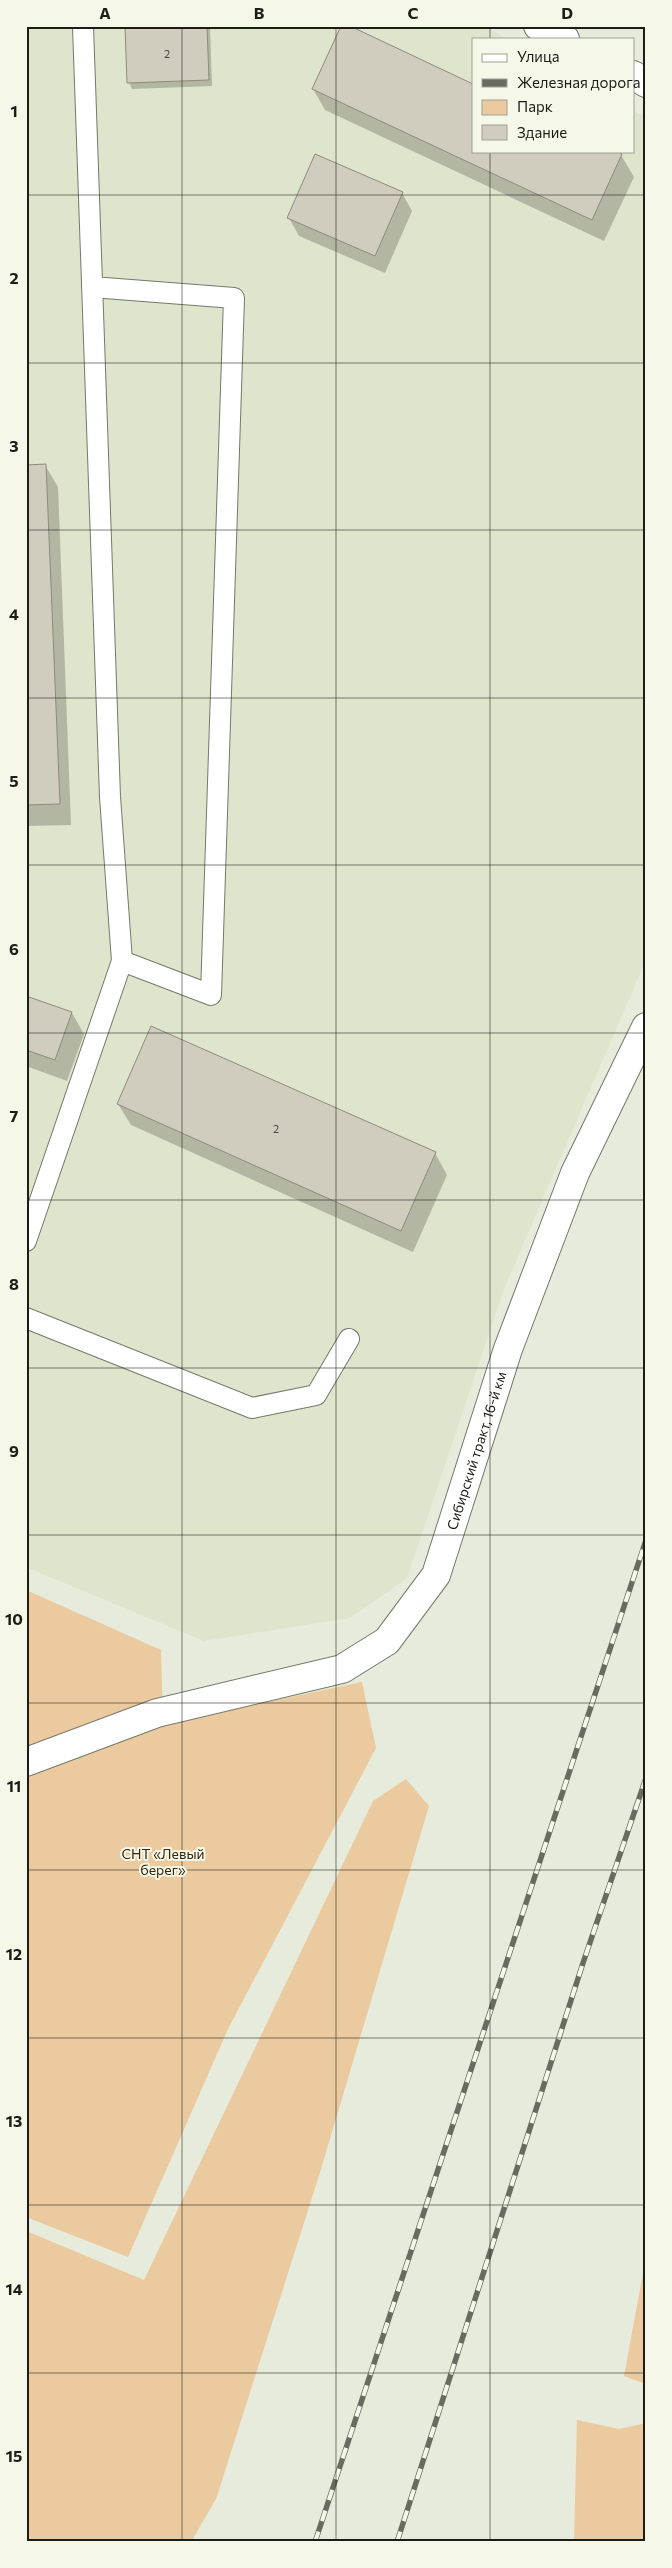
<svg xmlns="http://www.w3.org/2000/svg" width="672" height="2568" font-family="Commissioner,sans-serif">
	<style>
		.built { fill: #dfe4cc }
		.green { fill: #eaca9e }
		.shadow { fill: #0003 }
		.building { fill: #d1cdbe; stroke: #8e8b7d }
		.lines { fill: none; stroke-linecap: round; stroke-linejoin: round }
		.service-casing { stroke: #76786a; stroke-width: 22 }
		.minor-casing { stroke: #76786a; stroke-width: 30 }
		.service { stroke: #fff; stroke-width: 20 }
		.minor { stroke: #fff; stroke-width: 28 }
		.rail-casing { stroke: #696b61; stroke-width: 5.5 }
		.rail { stroke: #f5f8e8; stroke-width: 4; stroke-dasharray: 11; stroke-linecap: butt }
		.grid { fill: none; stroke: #1c1d17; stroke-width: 1; stroke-opacity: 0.55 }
		.labels { text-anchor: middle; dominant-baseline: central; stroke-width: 4; stroke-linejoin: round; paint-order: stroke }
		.number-label { font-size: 11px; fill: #494941 }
		.street-label { font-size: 14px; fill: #1c1d17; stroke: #f5f8e8 }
		.park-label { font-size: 14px; fill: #37260e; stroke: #f5f8e8 }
		.neatline { fill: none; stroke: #1c1d17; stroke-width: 2 }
		.grid-label { font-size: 16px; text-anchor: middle; font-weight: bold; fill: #1c1d17 }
	</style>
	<rect width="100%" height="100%" fill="#e7ebdb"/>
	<path class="built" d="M26,26H484L507,39H473V151H633V110L646,117V960L504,1289L407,1578L350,1618L204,1641L26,1567Z"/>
	<path class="green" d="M26,1590L161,1650L163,1724L362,1682L376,1748L228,2029L128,2257L26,2217Z
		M406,1779L429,1806L318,2179L216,2499L191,2542H26V2231L144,2280L373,1801Z
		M646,2257V2384L624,2376Z
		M577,2420L619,2429L646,2423V2542H574Z"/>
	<path class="shadow" d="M126,26H210L212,86L132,89L129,82Z
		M347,26L473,85V151H613L621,155L634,177L604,241L325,110L313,89Z
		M402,193L412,211L385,273L299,236L289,218Z
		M45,465L58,487L71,825L26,826V466Z
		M26,974L29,979L26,986Z
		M26,997L72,1013L84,1034L67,1081L26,1066Z
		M118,1104L435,1153L447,1175L413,1252L131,1125Z"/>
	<path class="building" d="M125,26H207L209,80L127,83Z
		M341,26H350L473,84V151H616L622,154L592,220L312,89Z
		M315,154L403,192L375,256L287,218Z
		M46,464L60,804L26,805V465Z
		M26,996L72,1012L55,1060L26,1050Z
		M151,1026L436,1152L401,1231L117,1104Z"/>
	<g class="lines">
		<defs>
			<path id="service" d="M92,287L234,298L211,995L122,961
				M26,1241L122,961L110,797L83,26
				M26,1318L252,1408L316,1395L349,1339"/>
			<g id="minor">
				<path d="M538,26L565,39"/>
				<path d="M633,75L646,83"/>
				<path id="s1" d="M26,1762L157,1713L342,1669L387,1641L436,1575L508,1349L575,1173L646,1027"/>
			</g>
		</defs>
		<use href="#service" class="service-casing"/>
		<use href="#minor" class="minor-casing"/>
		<use href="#service" class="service"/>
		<use href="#minor" class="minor"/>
		<defs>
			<path id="rail" d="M315,2542L646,1540
				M397,2542L583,1963L646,1778"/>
		</defs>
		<use href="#rail" class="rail-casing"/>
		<use href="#rail" class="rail"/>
	</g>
	<path class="grid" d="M182,26V2542M336,26V2542M490,26V39M490,151V2542M26,195H646M26,363H646M26,530H646M26,698H646M26,865H646M26,1033H646M26,1200H646M26,1368H646M26,1535H646M26,1703H646M26,1870H646M26,2038H646M26,2205H646M26,2373H646"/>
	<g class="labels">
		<g class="number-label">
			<text x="167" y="53">2</text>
			<text x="276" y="1128">2</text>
		</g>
		<g class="street-label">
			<text stroke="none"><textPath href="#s1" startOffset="596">Сибирский тракт, 16-й км</textPath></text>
		</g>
		<g class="park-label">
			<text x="163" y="1853">СНТ «Левый<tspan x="163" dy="16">берег»</tspan></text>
		</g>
	</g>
	<rect width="672" height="2568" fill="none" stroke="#f5f8e8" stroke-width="55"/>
	<rect x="472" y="38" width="162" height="115" fill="#f5f8e8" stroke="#9ea094"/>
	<rect x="482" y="54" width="25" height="8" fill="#ffffff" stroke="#9ea094"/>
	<text x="517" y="62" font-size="15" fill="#1c1d17">Улица</text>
	<rect x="482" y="79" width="25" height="8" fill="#696b61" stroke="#9ea094"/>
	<text x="517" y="88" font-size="15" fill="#1c1d17">Железная дорога</text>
	<rect x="482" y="100" width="25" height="15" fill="#eaca9e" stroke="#9ea094"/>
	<text x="517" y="112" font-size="15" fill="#1c1d17">Парк</text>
	<rect x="482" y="125" width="25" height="15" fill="#d1cdbe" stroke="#9ea094"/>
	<text x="517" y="138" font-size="15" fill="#1c1d17">Здание</text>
	<rect x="28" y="28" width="616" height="2512" class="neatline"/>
	<g class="grid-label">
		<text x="105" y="19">A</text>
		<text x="259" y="19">B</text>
		<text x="413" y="19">C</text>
		<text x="567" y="19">D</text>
		<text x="14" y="117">1</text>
		<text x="14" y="284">2</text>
		<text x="14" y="452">3</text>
		<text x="14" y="620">4</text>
		<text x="14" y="787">5</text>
		<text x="14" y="955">6</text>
		<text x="14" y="1122">7</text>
		<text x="14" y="1290">8</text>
		<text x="14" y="1457">9</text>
		<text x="14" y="1625">10</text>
		<text x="14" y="1792">11</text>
		<text x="14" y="1960">12</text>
		<text x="14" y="2127">13</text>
		<text x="14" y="2295">14</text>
		<text x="14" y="2462">15</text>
	</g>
</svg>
